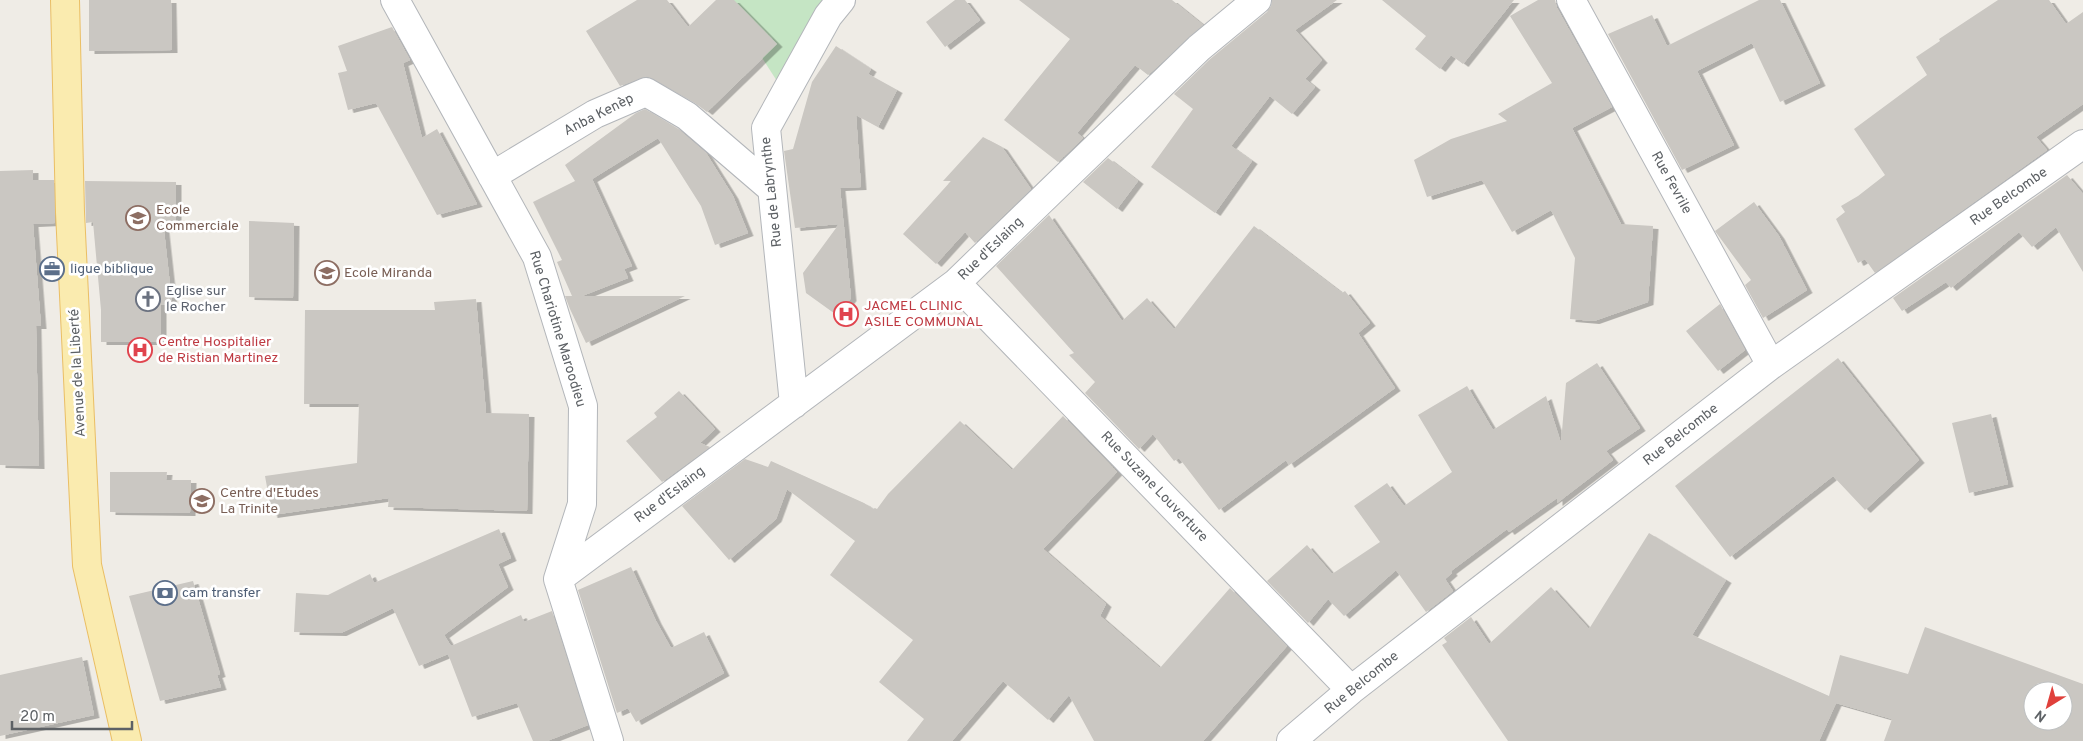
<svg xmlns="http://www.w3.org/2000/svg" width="2083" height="741" font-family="Overpass,sans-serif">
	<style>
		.green { fill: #c5e5c4 }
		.building { fill: #cac7c2; fill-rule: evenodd; filter: url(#shadow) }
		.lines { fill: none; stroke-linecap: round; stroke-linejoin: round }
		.minor-casing { stroke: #b3b6ba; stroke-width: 30 }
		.primary-casing { stroke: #eabe64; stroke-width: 30 }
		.minor { stroke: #fff; stroke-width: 28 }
		.primary { stroke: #faebaf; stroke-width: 28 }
		.labels { text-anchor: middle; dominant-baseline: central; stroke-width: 5; stroke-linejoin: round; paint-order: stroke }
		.street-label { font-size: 14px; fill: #5d6165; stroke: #fff }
		.education-label { font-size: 14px; fill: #785e54; stroke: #fff; text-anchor: start }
		.service-label { font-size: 14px; fill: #4e5e75; stroke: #fff; text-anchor: start }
		.worship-label { font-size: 14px; fill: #5b616d; stroke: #fff; text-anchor: start }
		.health-label { font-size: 14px; fill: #be3a42; stroke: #fff; text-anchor: start }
	</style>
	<defs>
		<filter id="shadow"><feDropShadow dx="5.5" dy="3" stdDeviation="0" flood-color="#0004"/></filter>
	</defs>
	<rect width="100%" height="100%" fill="#efece6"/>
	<path class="green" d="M725,0H837L784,92Z"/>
	<path class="building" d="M89,0H171L172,50L89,51Z
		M637,0H667L688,27L716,0H734L777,44L707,112L695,103L647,76L620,86L586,31Z
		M955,0H965L980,20L945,47L926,22Z
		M1019,0H1172L1203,25L1148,75L1135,65L1077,133L1083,138L1058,162L1004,120L1070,39Z
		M1272,0H1337L1295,30L1322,60L1305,79L1315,87L1292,114L1270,96L1231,146L1252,161L1215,213L1151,167L1193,109L1174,94L1209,60L1267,12L1271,6Z
		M1382,0H1514L1463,64L1451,55L1440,69L1415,49L1426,36Z
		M1538,0H1555L1557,8L1612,107L1572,128L1621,224L1653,226L1648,302L1594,321L1570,319L1575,258L1551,210L1512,232L1482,180L1427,197L1414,160L1451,139L1507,121L1498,114L1552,83L1510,16Z
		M1759,0H1780L1820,83L1780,102L1752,43L1697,71L1734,145L1682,170L1608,34L1652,15L1667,46Z
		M1998,0H2049L2066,24L2083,12V104L2036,137L2047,150L1875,273L1865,259L1858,263L1836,219L1845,212L1841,206L1858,196L1885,175L1854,129L1927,75L1916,57L1940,41L1939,39Z
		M392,27L410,60L403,63L422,138L437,129L477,204L437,215L376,103L348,110L338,73L347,71L338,46Z
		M836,46L871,69L868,74L897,90L878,127L856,115L861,187L840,188L851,298L838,316L806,293L803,273L839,224L795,228L784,151L793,149L812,82Z
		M645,109L678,129L706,153L733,196L748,233L715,245L701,206L658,138L592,179L632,266L624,269L628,278L582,296H685L586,343L570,309L565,296H572L557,262L562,260L533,202L575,181L565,165L636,113Z
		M983,137L1002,147L1031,189L975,243L965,232L936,264L903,234L951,181H943Z
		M1108,158L1138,181L1117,209L1083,182Z
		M33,170V180H54L55,223L33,224L41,326H36L39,466L0,465V171Z
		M2067,175L2083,194V272L2056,227L2032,247L2019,232L1951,288L1946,282L1902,311L1893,298Z
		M85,181L176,182V221H163L172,303L161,305V342H101V310L93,222L86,223Z
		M1754,202L1779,236L1807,290L1763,318L1745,285L1751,280L1715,231Z
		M1049,215L1122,321L1147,298L1174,329L1254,226L1342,293L1345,291L1370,323L1358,333L1395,388L1289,465L1286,460L1219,510L1179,458L1174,461L1153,434L1139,449L1085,393L1095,382L1069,355L1074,353L996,266Z
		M249,221L294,223L293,298L249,297Z
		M476,299L486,413L529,414L527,511L388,507L389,498L272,515L265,476L357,463L359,404H304L305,310H435L434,302Z
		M1720,304L1745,350L1718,371L1686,331Z
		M1838,358L1919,460L1865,510L1833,476L1730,557L1675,486Z
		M1597,363L1640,428L1606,451L1613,460L1557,503V498L1509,532L1507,529L1451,571L1452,573L1445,579L1453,591L1426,612L1396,570L1344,616L1328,599L1308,623L1267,581L1307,545L1332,574L1380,542L1354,506L1387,483L1404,506L1452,472L1418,415L1467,386L1493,430L1546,396L1561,443L1566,383Z
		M679,391L715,429L700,443L710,447L662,482L626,441L657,417L654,413Z
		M1991,414L2008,484L1969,493L1952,423Z
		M1063,416L1117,472L1043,549L1106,604L1100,616L1160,668L1230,588L1287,646L1203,741H1094L1069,695L1048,720L1003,681L952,741H907L924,719L879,682L913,640L830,575L855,541L787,489L776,519L729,560L682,506L745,459L768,467L771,461L864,503L873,509L875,508L877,509L888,494L960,421L1012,470Z
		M110,472H167L166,480H191L190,513L110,512Z
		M499,529L511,558L498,564L508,587L444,635L451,646L521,615L524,622L552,611L588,725L547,741H533L517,703L472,717L448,654L419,666L393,608L341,633L294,632L296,593L328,595L370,574L374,583Z
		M1649,533L1726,580L1692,635L1829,696L1840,655L1908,674L1925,627L2083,684V741H1884L1892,719L1836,703L1819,741H1508L1442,645L1447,642L1444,638L1471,617L1489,644L1551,587L1589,629ZM2033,691H2063V721H2033Z
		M631,567L656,621L671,648L704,632L724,673L636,722L628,708L617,713L578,590Z
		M193,581L220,674L217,675L221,687L160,701L129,596Z
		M82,657L94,715L0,736V675Z"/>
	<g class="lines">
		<defs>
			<path id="minor" d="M395,0L537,257L583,406L582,504L558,579L609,741
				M1571,0L1771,365
				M492,176L595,114L646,92L687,116L772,189
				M956,283L1351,690
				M794,404L766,128L828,16L841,0
				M558,579L956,283L1199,48L1257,0
				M1291,741L1351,690L1771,365L2083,144"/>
			<path id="primary" d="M65,0L70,212L87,565L127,741"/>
		</defs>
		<use href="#minor" class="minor-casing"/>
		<use href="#primary" class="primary-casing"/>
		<use href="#minor" class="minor"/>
		<use href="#primary" class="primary"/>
	</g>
	<defs>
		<symbol id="school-ring" viewBox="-11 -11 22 22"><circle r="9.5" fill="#fff" stroke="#8d6e63" stroke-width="1.5"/><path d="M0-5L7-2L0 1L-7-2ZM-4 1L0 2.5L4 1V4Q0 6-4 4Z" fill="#8d6e63"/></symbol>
		<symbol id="office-ring" viewBox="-11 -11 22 22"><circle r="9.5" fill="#fff" stroke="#5c6f8a" stroke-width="1.5"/><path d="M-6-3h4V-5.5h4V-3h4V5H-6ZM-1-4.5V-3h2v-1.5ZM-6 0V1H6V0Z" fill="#5c6f8a"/></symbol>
		<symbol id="church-ring" viewBox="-11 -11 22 22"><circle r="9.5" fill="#fff" stroke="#6b7280" stroke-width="1.5"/><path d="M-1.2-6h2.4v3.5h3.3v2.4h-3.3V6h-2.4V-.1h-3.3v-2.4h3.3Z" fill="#6b7280"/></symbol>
		<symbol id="hospital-ring" viewBox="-11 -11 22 22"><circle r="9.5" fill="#fff" stroke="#e0444e" stroke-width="1.5"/><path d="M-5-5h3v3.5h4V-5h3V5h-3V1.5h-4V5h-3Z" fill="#e0444e"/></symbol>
		<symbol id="bank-ring" viewBox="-11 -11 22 22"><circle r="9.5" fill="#fff" stroke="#5c6f8a" stroke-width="1.5"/><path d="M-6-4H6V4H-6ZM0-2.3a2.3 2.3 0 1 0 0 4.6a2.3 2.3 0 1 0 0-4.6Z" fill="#5c6f8a"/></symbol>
	</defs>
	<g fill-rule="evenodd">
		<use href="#school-ring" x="124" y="204" width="28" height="28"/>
		<use href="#office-ring" x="38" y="255" width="28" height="28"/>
		<use href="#school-ring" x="313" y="259" width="28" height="28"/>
		<use href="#church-ring" x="134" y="285" width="28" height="28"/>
		<use href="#hospital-ring" x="832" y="300" width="28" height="28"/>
		<use href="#hospital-ring" x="126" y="336" width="28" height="28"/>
		<use href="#school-ring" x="188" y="487" width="28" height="28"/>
		<use href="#bank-ring" x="151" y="579" width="28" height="28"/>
	</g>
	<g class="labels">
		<g class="street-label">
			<text transform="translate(599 115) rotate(-27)">Anba Kenèp</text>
			<text transform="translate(1671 183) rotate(61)">Rue Fevrile</text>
			<text transform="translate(772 192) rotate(-96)">Rue de Labrynthe</text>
			<text transform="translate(2009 197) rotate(-35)">Rue Belcombe</text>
			<text transform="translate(991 249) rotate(-44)">Rue d'Eslaing</text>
			<text transform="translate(557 329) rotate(73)">Rue Chariotine Maroodieu</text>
			<text transform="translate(78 373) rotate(-93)">Avenue de la Liberté</text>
			<text transform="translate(1681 435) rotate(-38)">Rue Belcombe</text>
			<text transform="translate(1154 487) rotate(46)">Rue Suzane Louverture</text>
			<text transform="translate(670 495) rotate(-37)">Rue d'Eslaing</text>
			<text transform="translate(1362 683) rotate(-39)">Rue Belcombe</text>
		</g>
		<g class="education-label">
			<text x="156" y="210">Ecole<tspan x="156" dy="16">Commerciale</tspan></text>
			<text x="344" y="273">Ecole Miranda</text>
			<text x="220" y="493">Centre d'Etudes<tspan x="220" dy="16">La Trinite</tspan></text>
		</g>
		<g class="service-label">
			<text x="70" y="269">ligue biblique</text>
			<text x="182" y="593">cam transfer</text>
		</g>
		<g class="worship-label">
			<text x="166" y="291">Eglise sur<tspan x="166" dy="16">le Rocher</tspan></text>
		</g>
		<g class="health-label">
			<text x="864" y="306">JACMEL CLINIC<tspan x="864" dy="16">ASILE COMMUNAL</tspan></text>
			<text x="158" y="342">Centre Hospitalier<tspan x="158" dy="16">de Ristian Martinez</tspan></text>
		</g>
	</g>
	<g transform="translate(2048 706) rotate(217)"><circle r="24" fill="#ffffff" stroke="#bec0c1"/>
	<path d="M0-4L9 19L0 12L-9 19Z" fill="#e0403b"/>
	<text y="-8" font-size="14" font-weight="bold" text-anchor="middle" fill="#5d6165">N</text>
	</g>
	<path d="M12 721v8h120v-8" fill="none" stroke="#5d6165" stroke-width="2.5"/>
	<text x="20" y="721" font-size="15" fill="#5d6165" stroke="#ffffff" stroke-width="4" paint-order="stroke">20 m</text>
</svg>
